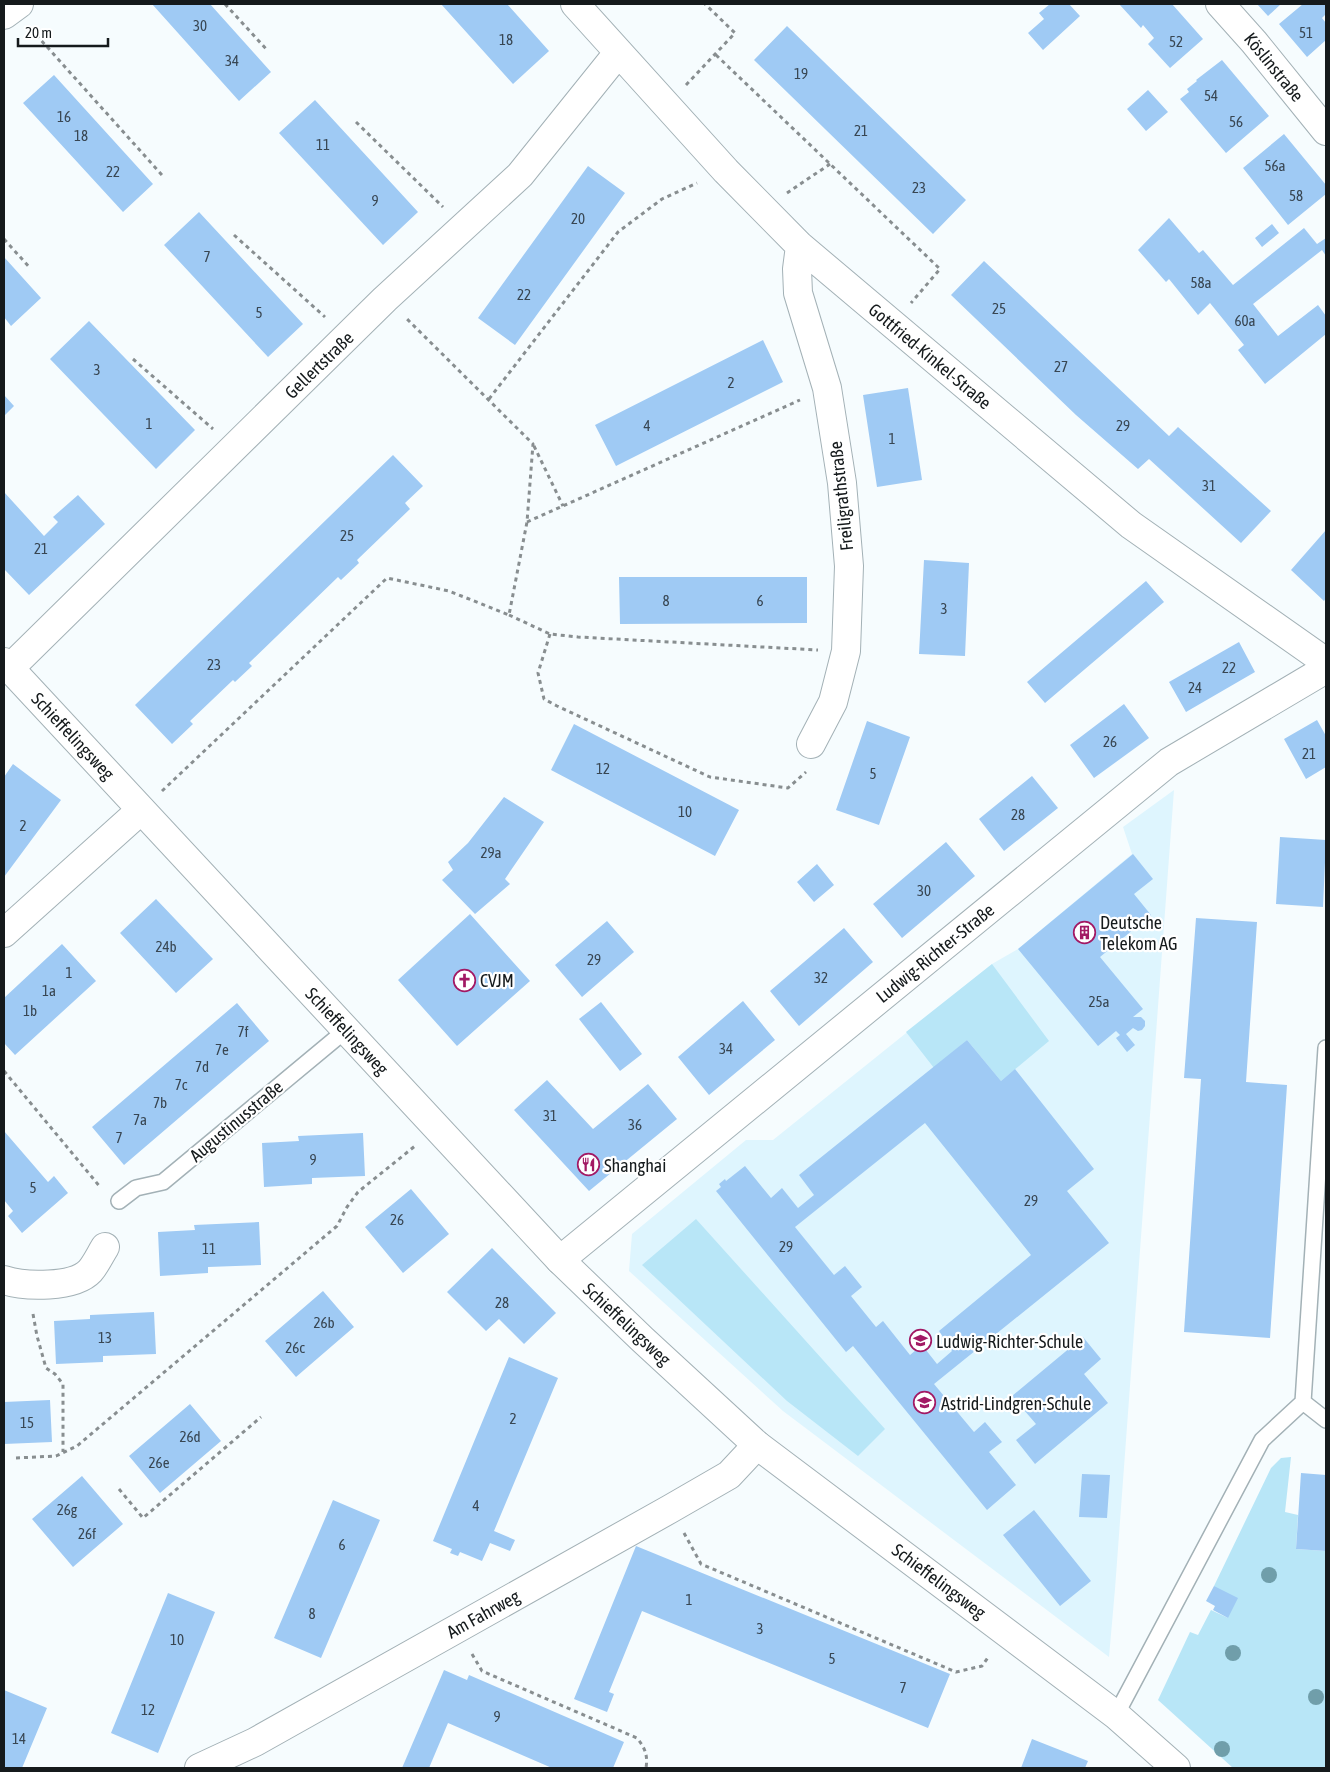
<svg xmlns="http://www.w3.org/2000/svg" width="1330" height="1772" font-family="'Asap Condensed',sans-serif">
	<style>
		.built { fill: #def5fe }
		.green { fill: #b8e6f7 }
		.building { fill: #9fcaf4; fill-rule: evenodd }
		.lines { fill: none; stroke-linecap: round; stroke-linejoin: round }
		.lane-casing { stroke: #a3b1b6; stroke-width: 18 }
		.street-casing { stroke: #a3b1b6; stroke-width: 30 }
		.secondary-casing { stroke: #a3b1b6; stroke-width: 30 }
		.path { stroke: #888e90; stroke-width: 3; stroke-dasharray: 4 4; stroke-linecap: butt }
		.lane { stroke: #fff; stroke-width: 15 }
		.street { stroke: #fff; stroke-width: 28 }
		.secondary { stroke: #fff; stroke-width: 28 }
		.tree { fill: #709eaa }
		.labels { text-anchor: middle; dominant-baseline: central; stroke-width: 4.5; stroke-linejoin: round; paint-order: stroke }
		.number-label { font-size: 15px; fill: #384652 }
		.street-label { font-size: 18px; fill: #151a1c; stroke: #fff }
		.poi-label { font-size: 18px; fill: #151a1c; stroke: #fff; text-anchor: start }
	</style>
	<rect width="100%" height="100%" fill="#f6fcfe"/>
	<path class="built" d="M1174,790L1115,1589L1109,1657L783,1411L629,1271L632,1234L746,1140H773L992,964L1018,949L1132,854L1123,827Z"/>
	<path class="green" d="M992,964L1049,1041L1001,1081L967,1040L934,1068L906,1032Z
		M696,1219L885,1429L858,1456L787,1401L642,1265Z
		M1291,1457L1285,1512L1298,1515L1296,1549L1326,1551V1768H1233L1158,1700L1190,1632L1198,1635L1211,1610L1228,1618L1214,1586L1271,1468L1281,1458Z"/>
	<path class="building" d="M152,4H210L271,72L239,101Z
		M441,4H507L549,51L513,84Z
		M1050,4H1069L1080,16L1043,50L1028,33L1044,19L1039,13Z
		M1119,4H1172L1203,39L1170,68L1148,44L1154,38L1143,25L1141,28Z
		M1257,4H1281L1268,16Z
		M1303,4H1326V14L1322,18L1326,23V40L1307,57L1279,24Z
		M787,26L966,200L933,234L754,60Z
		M1222,60L1269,116L1226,153L1180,99L1189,92L1187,89L1197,81L1196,80Z
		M54,75L153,184L123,212L23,103Z
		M1148,90L1168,112L1146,131L1127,109Z
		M315,100L418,212L383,245L279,133Z
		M1284,134L1326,185V194L1288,225L1243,168Z
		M588,166L625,193L515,345L478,318Z
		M199,212L303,324L268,357L164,245Z
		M1169,218L1199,253L1203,250L1233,285L1304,228L1317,244L1326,238V256L1322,250L1253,304L1278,336L1318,305L1326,316V334L1265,384L1238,350L1244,345L1210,303L1198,315L1169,279L1166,282L1138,250Z
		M1272,224L1279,233L1262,247L1255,238Z
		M4,257L41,298L11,326L4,317Z
		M984,261L1169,436L1178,427L1271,511L1241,543L1149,459L1138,469L1076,415L951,295Z
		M89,321L195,430L156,469L50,359Z
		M763,340L783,382L616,466L595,425Z
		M908,388L922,480L877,487L863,395Z
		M4,395L14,406L4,416Z
		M393,455L423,486L405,503L410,509L357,560L359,563L341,580L338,577L249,663L252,666L235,682L233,680L190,721L193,724L172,744L135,705Z
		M4,492L44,536L58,522L53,517L78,495L105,524L29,595L4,569Z
		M1326,530V598L1324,601L1291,570Z
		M924,560L969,563L965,656L919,654Z
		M619,577H807V623L620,624Z
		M1146,581L1164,602L1045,703L1027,682Z
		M1239,642L1255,672L1186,712L1169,682Z
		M1124,704L1149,738L1094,778L1070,745Z
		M1317,720L1326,736V767L1306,779L1284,739Z
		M867,721L910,737L879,825L836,810Z
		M574,724L739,810L715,856L551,770Z
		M13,764L61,800L4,877V777Z
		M1032,776L1058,808L1004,851L979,819Z
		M504,797L544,822L505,879L510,884L475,914L442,880L453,870L448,862L468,843Z
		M1280,837L1326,840L1323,907L1276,904Z
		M946,842L975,876L902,938L873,904Z
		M1133,854L1153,879L1134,894L1151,915L1100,957L1143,1009L1133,1017H1141L1145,1021V1026L1142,1030L1138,1031L1133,1028L1126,1034L1135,1045L1127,1052L1116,1038L1120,1035L1116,1031L1098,1046L1018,949Z
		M817,864L834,885L814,902L797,882Z
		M156,899L213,959L176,993L120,933Z
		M470,914L530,981L457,1046L398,980Z
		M1196,918L1257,922L1246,1082L1287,1085L1270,1338L1184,1332L1201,1079L1184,1078Z
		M607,921L634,952L582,997L555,965Z
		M844,928L873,962L799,1026L770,991Z
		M62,944L96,981L15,1055L4,1043V998Z
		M743,1001L775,1040L709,1095L678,1057Z
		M601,1002L642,1054L620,1071L579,1019Z
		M237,1003L269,1041L124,1165L92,1127Z
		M967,1040L1001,1081L1015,1069L1094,1169L1067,1191L1109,1243L934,1384L974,1432L985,1422L1002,1442L989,1452L1016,1485L987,1510L853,1346L846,1352L716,1191L721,1187L719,1184L725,1179L726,1181L745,1166L771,1198L782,1188L798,1208L814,1195L799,1175ZM925,1123L1031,1255L939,1331L952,1351L937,1364L922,1345L910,1355L883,1321L876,1327L851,1296L862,1287L845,1266L834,1275L795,1227Z
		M547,1080L593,1129L648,1084L677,1119L589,1191L514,1110Z
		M4,1131L48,1182L54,1176L68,1193L22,1233L8,1216L13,1211L4,1200Z
		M363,1133L365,1176L312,1178V1184L264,1187L262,1143L299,1141L298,1136Z
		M411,1189L449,1234L403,1273L365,1227Z
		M259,1222L261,1265L208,1267V1273L160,1276L158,1232L195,1230L194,1225Z
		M492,1248L556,1313L524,1344L499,1319L486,1331L447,1292Z
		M323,1291L354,1327L296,1377L265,1341Z
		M154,1312L156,1354L103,1356V1362L56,1364L54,1321L90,1319V1315Z
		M1083,1337L1101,1359L1084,1374L1108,1403L1035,1464L1016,1440L1036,1424L1012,1396Z
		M509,1357L558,1378L494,1531L515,1540L510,1551L490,1543L482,1561L460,1552L458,1556L450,1553L452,1549L433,1541Z
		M50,1400L52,1442L4,1444V1402Z
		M190,1404L221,1441L160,1493L129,1456Z
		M1301,1473L1326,1475V1551L1296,1549Z
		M1082,1474L1110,1475L1107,1518L1079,1517Z
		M82,1476L123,1524L73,1567L32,1519Z
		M333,1500L380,1520L321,1658L274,1638Z
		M1034,1510L1091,1581L1060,1606L1003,1535Z
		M636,1546L950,1674L928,1728L642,1611L609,1692L614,1694L607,1712L574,1699Z
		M1214,1586L1238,1598L1228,1618L1213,1610L1215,1606L1206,1601Z
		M168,1593L215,1612L158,1753L111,1733Z
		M444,1670L467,1680L469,1675L624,1742L613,1768H552L448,1723L429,1768H402Z
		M4,1690L47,1708L22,1768H4Z
		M1032,1739L1088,1761L1085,1768H1021Z"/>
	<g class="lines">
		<defs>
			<path id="lane" d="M1326,1048L1303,1402L1326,1420
				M119,1201L136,1188L163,1182L346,1030
				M1116,1715L1262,1440L1303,1402"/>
			<path id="street" d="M575,4L726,171L800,246L1131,525L1326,662
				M1220,4L1254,42L1326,131
				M4,15L19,4
				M800,246L797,269L798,293L827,388L842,483L849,566L846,651L833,702L811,744
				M10,668L385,299L520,175L618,53
				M4,933L141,810
				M560,1260L1169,762L1326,669
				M4,1280C25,1287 74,1288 90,1271C96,1264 100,1255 105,1247
				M199,1768L255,1742L670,1509L729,1475L757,1445"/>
			<path id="secondary" d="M4,662L560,1260L642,1339L757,1445L1116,1715L1176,1768"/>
		</defs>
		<use href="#lane" class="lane-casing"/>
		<use href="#street" class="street-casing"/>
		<use href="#secondary" class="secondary-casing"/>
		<path class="path" d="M225,4L268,51
			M31,29L162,175
			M716,55L940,269L911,303
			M686,85L735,33L705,4
			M356,122L443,207
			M787,193L830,164
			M234,235L325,317
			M4,239L30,268
			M133,359L213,429
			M489,399L618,232L662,199L697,183
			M534,446L563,506
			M527,522L800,400
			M509,615L550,634L578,637L818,650
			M550,634L538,673L544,699L557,706L710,777L788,788L806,772
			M162,791L387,578L449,591L509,615L527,522L533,444L407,319
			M4,1071L101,1188
			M33,1314L37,1336L46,1368L55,1374L63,1384V1452
			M16,1458L56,1456L77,1446L337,1226L347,1207L358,1192L415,1146
			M119,1489L143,1518L261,1417
			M684,1533L701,1564L956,1672L982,1666L989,1656
			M472,1654L482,1671L637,1738C645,1748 648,1755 646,1768"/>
		<use href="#lane" class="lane"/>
		<use href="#street" class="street"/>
		<use href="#secondary" class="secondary"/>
	</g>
	<g class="tree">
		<circle cx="1269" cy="1575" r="8"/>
		<circle cx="1233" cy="1653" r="8"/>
		<circle cx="1316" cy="1697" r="8"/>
		<circle cx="1222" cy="1749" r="8"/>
	</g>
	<defs>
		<symbol id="building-ring" viewBox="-11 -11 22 22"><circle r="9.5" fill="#fff" stroke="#a21964" stroke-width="1.5"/><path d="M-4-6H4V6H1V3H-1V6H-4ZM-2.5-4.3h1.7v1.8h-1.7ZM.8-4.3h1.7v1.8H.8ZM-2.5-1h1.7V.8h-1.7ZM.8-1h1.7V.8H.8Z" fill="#a21964"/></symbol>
		<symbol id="church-ring" viewBox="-11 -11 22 22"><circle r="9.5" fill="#fff" stroke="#a21964" stroke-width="1.5"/><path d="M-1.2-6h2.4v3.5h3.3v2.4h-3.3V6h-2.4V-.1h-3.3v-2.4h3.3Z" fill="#a21964"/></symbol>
		<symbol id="restaurant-ring" viewBox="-11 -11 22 22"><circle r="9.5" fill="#fff" stroke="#a21964" stroke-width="1.5"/><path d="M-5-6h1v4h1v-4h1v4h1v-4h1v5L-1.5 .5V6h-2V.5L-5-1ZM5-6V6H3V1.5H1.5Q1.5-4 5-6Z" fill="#a21964"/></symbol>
		<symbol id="school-ring" viewBox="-11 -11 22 22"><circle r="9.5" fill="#fff" stroke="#a21964" stroke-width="1.5"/><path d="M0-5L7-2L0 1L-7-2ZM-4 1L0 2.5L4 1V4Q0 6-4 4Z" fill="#a21964"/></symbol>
	</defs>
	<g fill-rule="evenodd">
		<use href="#building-ring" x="1072" y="920" width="25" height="25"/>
		<use href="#church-ring" x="452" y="968" width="25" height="25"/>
		<use href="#restaurant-ring" x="576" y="1152" width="25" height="25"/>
		<use href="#school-ring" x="908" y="1328" width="25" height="25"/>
		<use href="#school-ring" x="912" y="1390" width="25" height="25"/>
	</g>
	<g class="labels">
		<g class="number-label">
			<text x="200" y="25">30</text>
			<text x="1306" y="32">51</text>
			<text x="506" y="39">18</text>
			<text x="1176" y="41">52</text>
			<text x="232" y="60">34</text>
			<text x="801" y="73">19</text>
			<text x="1211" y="95">54</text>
			<text x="64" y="116">16</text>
			<text x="1236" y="121">56</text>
			<text x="861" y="130">21</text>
			<text x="81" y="135">18</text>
			<text x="323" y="144">11</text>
			<text x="1275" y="165">56a</text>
			<text x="113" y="171">22</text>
			<text x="919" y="187">23</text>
			<text x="1296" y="195">58</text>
			<text x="375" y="200">9</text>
			<text x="578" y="218">20</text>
			<text x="207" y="256">7</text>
			<text x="1201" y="282">58a</text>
			<text x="524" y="294">22</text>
			<text x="999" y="308">25</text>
			<text x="259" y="312">5</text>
			<text x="1245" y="320">60a</text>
			<text x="1061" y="366">27</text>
			<text x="97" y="369">3</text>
			<text x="731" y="382">2</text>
			<text x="149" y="423">1</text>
			<text x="647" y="425">4</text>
			<text x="1123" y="425">29</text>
			<text x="892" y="438">1</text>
			<text x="1209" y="485">31</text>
			<text x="347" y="535">25</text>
			<text x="41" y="548">21</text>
			<text x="666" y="600">8</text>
			<text x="760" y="600">6</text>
			<text x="944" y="608">3</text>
			<text x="214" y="664">23</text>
			<text x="1229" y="667">22</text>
			<text x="1195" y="687">24</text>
			<text x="1110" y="741">26</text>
			<text x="1309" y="753">21</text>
			<text x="603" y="768">12</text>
			<text x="873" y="773">5</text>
			<text x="685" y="811">10</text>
			<text x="1018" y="814">28</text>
			<text x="23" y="825">2</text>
			<text x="491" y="852">29a</text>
			<text x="924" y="890">30</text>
			<text x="166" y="946">24b</text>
			<text x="594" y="959">29</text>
			<text x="69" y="972">1</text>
			<text x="821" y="977">32</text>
			<text x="49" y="990">1a</text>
			<text x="1099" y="1001">25a</text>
			<text x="30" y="1010">1b</text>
			<text x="243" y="1031">7f</text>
			<text x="726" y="1048">34</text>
			<text x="222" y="1049">7e</text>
			<text x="202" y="1066">7d</text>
			<text x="181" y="1084">7c</text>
			<text x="160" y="1102">7b</text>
			<text x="550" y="1115">31</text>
			<text x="140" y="1119">7a</text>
			<text x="635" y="1124">36</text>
			<text x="119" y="1137">7</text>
			<text x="313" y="1159">9</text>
			<text x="33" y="1187">5</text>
			<text x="1031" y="1200">29</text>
			<text x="397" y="1219">26</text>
			<text x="786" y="1246">29</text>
			<text x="209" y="1248">11</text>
			<text x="502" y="1302">28</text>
			<text x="324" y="1322">26b</text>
			<text x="105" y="1337">13</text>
			<text x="295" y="1347">26c</text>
			<text x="513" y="1418">2</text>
			<text x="27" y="1422">15</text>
			<text x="190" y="1436">26d</text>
			<text x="159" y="1462">26e</text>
			<text x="476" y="1505">4</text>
			<text x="67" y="1509">26g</text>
			<text x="87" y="1533">26f</text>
			<text x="342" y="1544">6</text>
			<text x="689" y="1599">1</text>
			<text x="312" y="1613">8</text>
			<text x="760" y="1628">3</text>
			<text x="177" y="1639">10</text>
			<text x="832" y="1658">5</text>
			<text x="903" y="1687">7</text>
			<text x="148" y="1709">12</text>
			<text x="497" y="1716">9</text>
			<text x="19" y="1738">14</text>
		</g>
		<g class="street-label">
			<text transform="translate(1274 67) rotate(51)">Köslinstraße</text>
			<text transform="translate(930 356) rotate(40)">Gottfried-Kinkel-Straße</text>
			<text transform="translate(319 365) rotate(-44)">Gellertstraße</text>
			<text transform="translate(841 496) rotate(-96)">Freiligrathstraße</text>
			<text transform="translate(73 736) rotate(47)">Schieffelingsweg</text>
			<text transform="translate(935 953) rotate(-39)">Ludwig-Richter-Straße</text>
			<text transform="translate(347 1031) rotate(47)">Schieffelingsweg</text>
			<text transform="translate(236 1121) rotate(-40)">Augustinusstraße</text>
			<text transform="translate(627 1324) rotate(43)">Schieffelingsweg</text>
			<text transform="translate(939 1581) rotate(37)">Schieffelingsweg</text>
			<text transform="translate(483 1614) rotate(-29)">Am Fahrweg</text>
		</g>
		<g class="poi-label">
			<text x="1100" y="922">Deutsche<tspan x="1100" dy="21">Telekom AG</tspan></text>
			<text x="480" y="980">CVJM</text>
			<text x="604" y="1165">Shanghai</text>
			<text x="936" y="1341">Ludwig-Richter-Schule</text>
			<text x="941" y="1403">Astrid-Lindgren-Schule</text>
		</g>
	</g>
	<rect width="1330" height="1772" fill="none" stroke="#151a1c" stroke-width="10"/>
	<path d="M18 38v8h90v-8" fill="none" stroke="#151a1c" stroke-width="2.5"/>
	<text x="25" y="38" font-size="15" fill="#151a1c" stroke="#ffffff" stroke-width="4" paint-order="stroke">20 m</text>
</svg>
